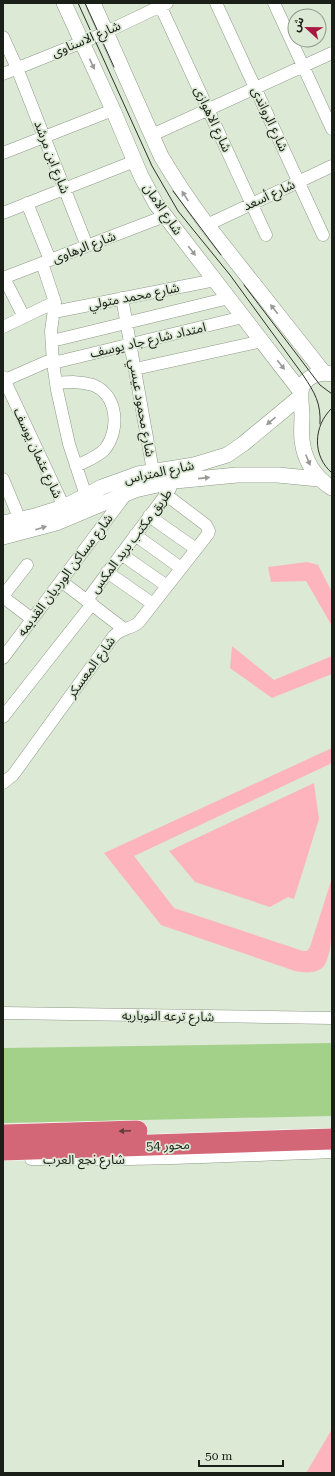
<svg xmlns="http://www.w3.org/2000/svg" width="335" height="1476" font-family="'Roboto Serif','Noto Sans Arabic',serif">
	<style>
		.green { fill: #fdb4bc }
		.water { fill: #a4d189 }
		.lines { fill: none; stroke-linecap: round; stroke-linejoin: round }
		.minor-casing { stroke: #8e9a87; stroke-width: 13 }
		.tertiary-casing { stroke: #8e9a87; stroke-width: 16 }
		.motorway-casing { stroke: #fff; stroke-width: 22 }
		.minor { stroke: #fff; stroke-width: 12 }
		.tertiary { stroke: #fff; stroke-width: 15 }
		.motorway { stroke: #d36778; stroke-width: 21 }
		.tram { stroke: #2e342b; stroke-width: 1 }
		.oneway { fill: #989a97 }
		.oneway2 { fill: #643c3e }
		.labels { text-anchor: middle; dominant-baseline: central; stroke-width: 3.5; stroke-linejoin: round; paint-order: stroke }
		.street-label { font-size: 13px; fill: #1a1f18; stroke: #dce9d5 }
	</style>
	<rect width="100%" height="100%" fill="#dce9d5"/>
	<path class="green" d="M307,562L318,565L332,592V626L306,581L271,582L268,567Z
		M232,646L274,680L332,656V674L272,698L230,668Z
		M332,748V763L134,856L174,908L303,951H307L310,947L332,878C332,899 335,951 324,966C317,974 304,973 295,971L161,925L104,853Z
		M314,783L319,819L294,899L288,897L270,907L195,882L169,851Z
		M332,1429V1473H306Z"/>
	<path class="water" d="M332,1043V1116L3,1123V1048Z"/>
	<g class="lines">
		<defs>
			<path id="minor" d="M159,3L266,235
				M216,3L323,235
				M274,3L332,129
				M3,37L17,68L87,246
				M3,74L100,35L167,3
				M152,135L332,53
				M3,153L113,110
				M27,203L50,260
				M3,213L135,161
				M207,225L332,166
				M42,263L55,302L51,331L53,363L57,390L69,444L86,496
				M3,278L165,216
				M4,278L24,317
				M122,298L153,471
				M54,312L215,280
				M3,327L55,302
				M52,341L229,298
				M53,363L243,317
				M135,369L262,341
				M3,377L64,507
				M3,381L53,359
				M56,383C69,382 81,381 93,385C118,395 120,430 105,449C98,457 86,461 76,466
				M3,479L20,520
				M149,516L196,549
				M135,535L181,568
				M121,554L167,586
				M107,572L153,604
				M61,581L124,629
				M3,596L27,565
				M3,597L32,619
				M87,600L170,489
				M3,658L127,493
				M3,717L92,604
				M3,783L13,775L113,637C121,627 131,630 139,622L208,534L209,531L206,525L165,494
				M3,1013L332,1018
				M31,1159C132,1161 232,1156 332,1152"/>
			<path id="tertiary" d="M64,3L113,110L141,176L156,204L301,392
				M93,3L161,156C175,180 190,202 207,225L324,373
				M332,374C319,371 304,377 301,391C300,399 302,408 302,416C302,424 301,432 302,440C304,460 315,478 332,488
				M3,523L35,516L64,507L102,487L138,474L194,465L227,455L243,444L301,396
				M3,537L56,523L135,490L175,481L237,475H278L319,479"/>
			<path id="motorway" d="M3,1135L137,1131
				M3,1150L332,1139"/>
		</defs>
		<use href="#minor" class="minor-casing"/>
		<use href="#tertiary" class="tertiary-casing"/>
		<use href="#motorway" class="motorway-casing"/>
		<use href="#minor" class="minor"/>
		<use href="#tertiary" class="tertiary"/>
		<use href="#motorway" class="motorway"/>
		<path class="tram" d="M78,3L152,166L178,211L230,275L303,375C315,393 321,403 320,424
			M85,3L114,67
			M173,191L221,255
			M244,285L320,385L332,394
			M332,408C313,426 312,456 332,473"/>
	</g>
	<defs><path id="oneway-solid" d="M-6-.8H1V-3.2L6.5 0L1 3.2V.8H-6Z"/></defs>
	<g class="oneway">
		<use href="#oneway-solid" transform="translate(92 64) rotate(65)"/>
		<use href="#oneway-solid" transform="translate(185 196) rotate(-123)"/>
		<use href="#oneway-solid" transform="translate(192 251) rotate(52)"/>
		<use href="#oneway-solid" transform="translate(274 309) rotate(-128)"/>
		<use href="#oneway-solid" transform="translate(281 365) rotate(52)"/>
		<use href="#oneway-solid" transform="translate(271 421) rotate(140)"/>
		<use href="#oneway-solid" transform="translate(308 460) rotate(67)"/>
		<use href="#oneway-solid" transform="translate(204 478) rotate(-6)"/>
		<use href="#oneway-solid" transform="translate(41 528) rotate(-17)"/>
	</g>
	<use class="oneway2" href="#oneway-solid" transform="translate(125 1131) rotate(178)"/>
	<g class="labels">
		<g class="street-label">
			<text transform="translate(86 39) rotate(-23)">شارع الاسناوى</text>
			<text transform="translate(213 119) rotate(65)">شارع الاهوازى</text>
			<text transform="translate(270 119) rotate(65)">شارع الرواندى</text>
			<text transform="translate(52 157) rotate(69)">شارع ابن مرشد</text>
			<text transform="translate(269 195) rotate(-25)">شارع أسعد</text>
			<text transform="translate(163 209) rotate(56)">شارع الامان</text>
			<text transform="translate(84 247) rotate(-21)">شارع الرهاوى</text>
			<text transform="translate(134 296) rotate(-11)">شارع محمد متولي</text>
			<text transform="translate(148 340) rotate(-13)">امتداد شارع جاد يوسف</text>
			<text transform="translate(142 408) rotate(80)">شارع محمود عيسي</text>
			<text transform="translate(38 453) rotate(65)">شارع عثمان يوسف</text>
			<text transform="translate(159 472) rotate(-12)">شارع المتراس</text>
			<text transform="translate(131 541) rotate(-53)">طريق مكتب بريد المكس</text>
			<text transform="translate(65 575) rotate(-53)">شارع مساكن الورديان القديمه</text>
			<text transform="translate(91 667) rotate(-54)">شارع المعسكر</text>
			<text transform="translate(168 1016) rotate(1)">شارع ترعه النوباريه</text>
			<text transform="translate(168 1145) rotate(-2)">محور 54</text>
			<text x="84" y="1159">شارع نجع العرب</text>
		</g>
	</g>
	<rect width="335" height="1476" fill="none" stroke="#1a1f18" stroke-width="8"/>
	<g transform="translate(307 28) rotate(292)"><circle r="19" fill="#dce9d5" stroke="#8e9889"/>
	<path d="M0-3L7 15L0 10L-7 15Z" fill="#aa1542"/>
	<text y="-6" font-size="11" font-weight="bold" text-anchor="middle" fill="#1a1f18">ش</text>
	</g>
	<path d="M199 1460v6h84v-6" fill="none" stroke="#1a1f18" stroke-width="2"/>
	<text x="205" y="1460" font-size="12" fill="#1a1f18" stroke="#dce9d5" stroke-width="3" paint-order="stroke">50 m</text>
</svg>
